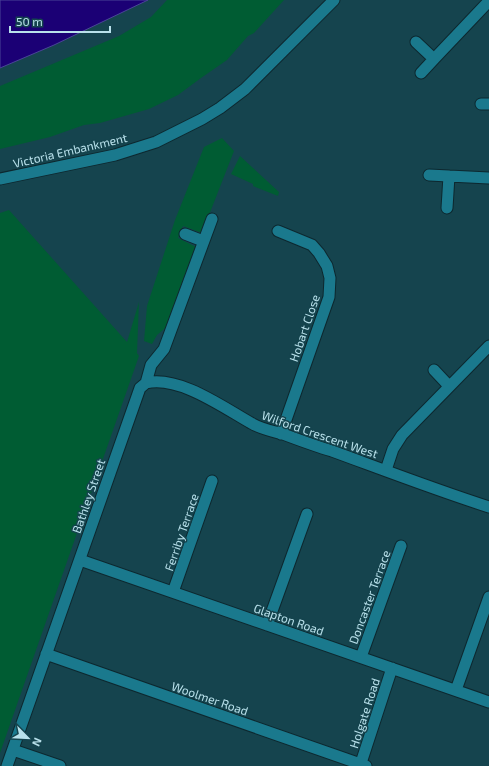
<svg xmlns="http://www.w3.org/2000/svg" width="489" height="766" font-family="'Exo 2',sans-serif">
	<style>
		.green { fill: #005c33 }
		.water { fill: #1b0075; stroke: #4a4498 }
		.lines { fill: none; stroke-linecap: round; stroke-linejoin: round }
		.minor-casing { stroke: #0d282f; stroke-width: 13 }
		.minor { stroke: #1a798d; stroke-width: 11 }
		.labels { text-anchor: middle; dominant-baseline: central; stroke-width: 3; stroke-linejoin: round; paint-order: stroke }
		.street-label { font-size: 12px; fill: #b9e1eb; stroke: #15444e }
	</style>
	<rect width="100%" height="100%" fill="#15444e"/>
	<path class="green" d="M167,0H284L254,33L248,36L227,60L201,78L178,95L149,109L100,123L84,125L50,137L0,149V86L119,36L151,17Z
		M222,138L234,151L202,233L183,226L178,238L196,247L169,325L157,335L152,344L144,341L147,306L175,220L204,147Z
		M240,156L279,192L278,196L253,186V184L231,174Z
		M9,210L127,342L139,302L137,353L139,356L0,753V213Z"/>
	<path class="water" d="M0,0H148L54,45L0,68Z"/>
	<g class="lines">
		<defs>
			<path id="minor" d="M416,42L434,59L489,1
				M421,73L434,59
				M481,104H489
				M429,175L489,178
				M0,179L115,155L156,142L202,119L220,108L245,89L334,0
				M447,208L449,176
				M278,231L312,245L319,253L327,266L330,278L329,297L281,434
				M185,234L203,241
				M434,370L449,386
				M146,383C179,375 224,408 251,423C261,429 272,431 283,434C299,440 315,446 332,451C384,470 436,490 489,507
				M386,470L393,449L402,435L489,346
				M80,560L489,702
				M173,592L212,481
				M267,625L307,514
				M46,654L366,766
				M361,657L401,546
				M456,690L489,597
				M13,750L60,766
				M7,766L140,388L146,383L151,365L164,349L212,219
				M360,766L392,668"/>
		</defs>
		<use href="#minor" class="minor-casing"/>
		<use href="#minor" class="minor"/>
	</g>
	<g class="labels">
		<g class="street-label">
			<text transform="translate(70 150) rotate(-13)">Victoria Embankment</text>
			<text transform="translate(304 328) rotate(-71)">Hobart Close</text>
			<text transform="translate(320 434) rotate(19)">Wilford Crescent West</text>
			<text transform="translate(88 496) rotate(-71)">Bathley Street</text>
			<text transform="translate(181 532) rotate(-71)">Ferriby Terrace</text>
			<text transform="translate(369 597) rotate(-70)">Doncaster Terrace</text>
			<text transform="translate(289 619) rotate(19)">Glapton Road</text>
			<text transform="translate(210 698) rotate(19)">Woolmer Road</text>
			<text transform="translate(364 713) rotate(-72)">Holgate Road</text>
		</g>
	</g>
	<g transform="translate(28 738) rotate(114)" stroke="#15444e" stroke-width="3" paint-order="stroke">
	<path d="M0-3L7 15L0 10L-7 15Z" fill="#b9e1eb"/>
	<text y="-6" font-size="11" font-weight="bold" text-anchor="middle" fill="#b9e1eb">N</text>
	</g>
	<path d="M10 26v6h100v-6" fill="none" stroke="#b9e1eb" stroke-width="2"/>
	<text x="16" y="26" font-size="12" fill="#b9e1eb" stroke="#15444e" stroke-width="3" paint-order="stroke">50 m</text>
</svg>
